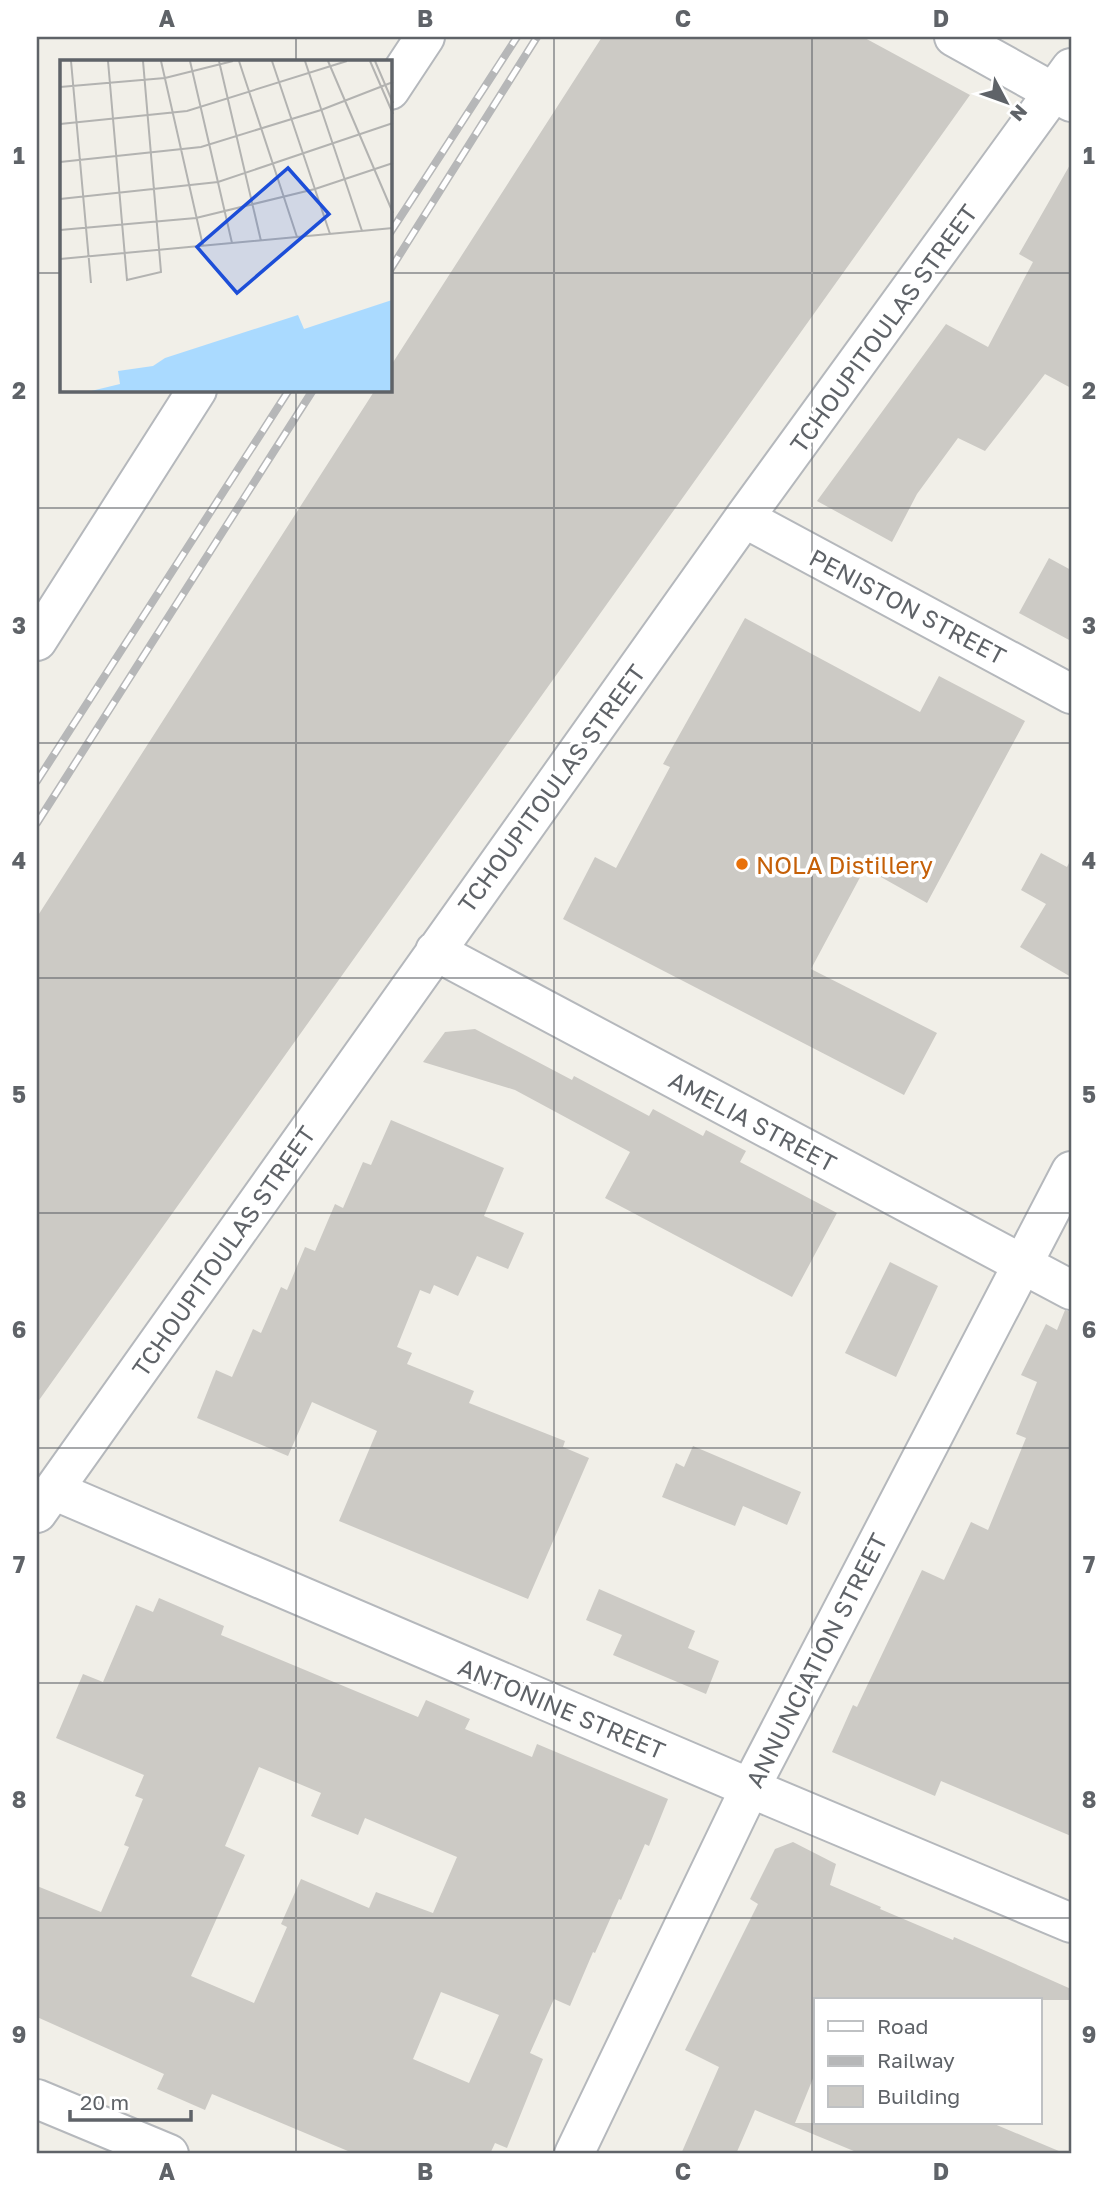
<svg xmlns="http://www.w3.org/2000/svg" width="1108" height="2191" font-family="'Golos Text',sans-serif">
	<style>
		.building { fill: #cccac5; fill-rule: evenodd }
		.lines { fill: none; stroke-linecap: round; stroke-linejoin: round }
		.minor-casing { stroke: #b5b8bc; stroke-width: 42 }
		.minor { stroke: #fff; stroke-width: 38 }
		.rail-casing { stroke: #b6b7b8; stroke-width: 8 }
		.rail { stroke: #fff; stroke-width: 5; stroke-dasharray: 16; stroke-linecap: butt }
		.grid { fill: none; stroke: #5f6368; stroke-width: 2; stroke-opacity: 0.55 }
		.food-dot { fill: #e8710a; stroke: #fff; stroke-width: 2.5 }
		.labels { text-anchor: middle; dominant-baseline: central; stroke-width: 7; stroke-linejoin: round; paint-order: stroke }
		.street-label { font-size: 24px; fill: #5f6368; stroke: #fff }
		.food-label { font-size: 24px; fill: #c56008; stroke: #fff; text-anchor: start }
		.inset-road { fill: none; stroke: #b3b3b1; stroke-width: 2 }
		.view { fill: #1d4ed8; fill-opacity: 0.15; stroke: #1d4ed8; stroke-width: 3.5 }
		.inset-edge { fill: none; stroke: #5f6368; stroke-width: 3.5 }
		.neatline { fill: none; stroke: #5f6368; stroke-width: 2.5 }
		.grid-label { font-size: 23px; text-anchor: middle; font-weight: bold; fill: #5f6368 }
	</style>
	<rect width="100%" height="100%" fill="#f1efe8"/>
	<path class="building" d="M602,37H863L970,95L37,1403V917L375,390H390V367Z
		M1071,163V388L1045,374L985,451L958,438L917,494L892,542L817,501L946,324L988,347L1033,262L1019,254Z
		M1049,558L1071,570V641L1019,613Z
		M745,618L920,712L939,676L1025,721L927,903L865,868L811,969L937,1033L904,1095L563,919L595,857L616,868L670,767L663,764Z
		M1041,853L1067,867L1071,859V977L1020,947L1046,904L1021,890Z
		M475,1029L572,1080L574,1076L649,1116L653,1109L703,1136L706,1130L746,1151L740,1162L837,1213L792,1297L605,1198L630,1152L515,1090L423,1062L445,1032Z
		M391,1120L504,1168L484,1216L524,1233L508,1269L477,1256L458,1296L434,1285L430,1294L420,1290L397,1347L412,1353L407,1364L474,1391L469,1403L565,1441L563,1447L589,1458L528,1599L339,1521L377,1431L312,1402L288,1456L197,1418L216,1370L232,1377L253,1329L261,1333L281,1287L287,1290L305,1247L315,1251L335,1204L343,1208L363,1162L371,1165Z
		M890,1262L938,1286L896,1377L845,1353Z
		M1065,1310L1071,1312V1836L941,1781L935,1796L832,1752L853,1705L857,1707L922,1570L944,1580L971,1522L988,1530L1026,1438L1016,1434L1037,1382L1021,1375L1046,1324L1057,1330Z
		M693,1446L801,1492L787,1525L743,1506L735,1526L662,1497L676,1463L684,1467Z
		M599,1589L695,1631L688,1648L719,1661L706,1694L613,1655L622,1635L586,1620Z
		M159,1598L224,1626L221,1635L418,1717L426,1700L470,1719L465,1729L532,1757L537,1744L668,1799L649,1846L645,1844L621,1900L619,1899L595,1953L593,1952L570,2006L554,1999L530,2053L543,2059L507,2148L495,2143L490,2154H355L212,2094L205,2110L157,2089L164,2074L37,2017V1886L101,1912L129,1847L124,1845L143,1799L135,1796L144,1775L56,1738L83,1674L103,1682L136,1605L153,1612ZM259,1767L321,1793L311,1816L358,1835L365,1818L457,1857L433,1913L376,1892L369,1908L301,1879L281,1924L287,1927L254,2003L191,1976L245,1855L225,1846ZM441,1992L499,2015L469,2083L413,2059Z
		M793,1842L836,1864L830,1885L881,1907L880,1909L953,1940L954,1937L986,1951L1071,1989V2000H816V2071L795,2123H992L1066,2154H861L755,2110L736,2154H681L719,2067L685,2050L758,1904L750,1899L775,1849Z"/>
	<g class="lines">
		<defs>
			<path id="minor" d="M954,37L1071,102
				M390,90L425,37
				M744,518L1071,694
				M37,641L197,390
				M435,951L1071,1290
				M53,1490L750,1788L1071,1923
				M37,1513L744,518L1071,68
				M37,2099L169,2154
				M574,2154L750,1788L1071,1171"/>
		</defs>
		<use href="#minor" class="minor-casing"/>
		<use href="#minor" class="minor"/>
		<defs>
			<path id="rail" d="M390,233L517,37
				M390,270L537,37
				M37,781L289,390
				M37,823L313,390"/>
		</defs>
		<use href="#rail" class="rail-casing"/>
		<use href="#rail" class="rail"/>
	</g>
	<path class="grid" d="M296,37V61M554,37V2154M812,37V2154M37,273H61M390,273H1071M296,390V2154M37,508H1071M37,743H1071M37,978H1071M37,1213H1071M37,1448H1071M37,1683H1071M37,1918H1071"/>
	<circle class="food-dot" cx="742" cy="864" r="7"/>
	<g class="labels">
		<g class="street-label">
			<text transform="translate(883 328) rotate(-54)">TCHOUPITOULAS STREET</text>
			<text transform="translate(908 606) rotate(28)">PENISTON STREET</text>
			<text transform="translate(551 788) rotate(-54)">TCHOUPITOULAS STREET</text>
			<text transform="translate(753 1121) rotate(28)">AMELIA STREET</text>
			<text transform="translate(223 1251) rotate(-55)">TCHOUPITOULAS STREET</text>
			<text transform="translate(816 1660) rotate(-63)">ANNUNCIATION STREET</text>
			<text transform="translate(562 1708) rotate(23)">ANTONINE STREET</text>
		</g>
		<g class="food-label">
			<text x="756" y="864">NOLA Distillery</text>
		</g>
	</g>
	<g transform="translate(60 60)">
		<rect width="332" height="332" fill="#f1efe8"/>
		<path d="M332,240V332H27L60,324L58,311L93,306L105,298L238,255L244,269Z" fill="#aadaff"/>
		<path class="inset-road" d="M11,1L31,223M48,1L67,220L101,212L83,1M101,1L143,186M130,1L172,183M159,1L201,181M179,1L237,177M212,1L270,174M245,1L302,171M268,1L333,153M310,1L333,54M315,1L333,43M0,27L105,18L173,1M0,64L127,51L287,1M0,102L141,87L261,50L333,22M0,139L158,122L333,63M0,170L136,158L255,129L333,103M0,199L333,168"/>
		<path class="view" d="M228,108L269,154L177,233L137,187Z"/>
		<rect width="332" height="332" class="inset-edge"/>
	</g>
	<rect width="1108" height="2191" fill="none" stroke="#ffffff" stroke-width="77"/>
	<rect x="814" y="1998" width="228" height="126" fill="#ffffff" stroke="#bfc1c3" stroke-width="2"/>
	<rect x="828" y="2021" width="35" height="10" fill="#ffffff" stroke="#bfc1c3" stroke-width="2"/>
	<text x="877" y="2034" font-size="21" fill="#5f6368">Road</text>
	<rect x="828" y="2056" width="35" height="10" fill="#b6b7b8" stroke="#bfc1c3" stroke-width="2"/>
	<text x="877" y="2068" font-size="21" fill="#5f6368">Railway</text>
	<rect x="828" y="2086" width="35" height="21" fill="#cccac5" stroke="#bfc1c3" stroke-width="2"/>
	<text x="877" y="2104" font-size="21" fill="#5f6368">Building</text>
	<g transform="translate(1006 102) rotate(131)" stroke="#ffffff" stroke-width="5" paint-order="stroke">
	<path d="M0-5L12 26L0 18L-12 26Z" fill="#5f6368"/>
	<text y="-10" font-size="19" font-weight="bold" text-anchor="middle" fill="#5f6368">N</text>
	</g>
	<path d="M70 2110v10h121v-10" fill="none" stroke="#5f6368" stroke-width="3.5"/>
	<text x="80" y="2110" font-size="21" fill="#5f6368" stroke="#ffffff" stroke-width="5" paint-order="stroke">20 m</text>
	<rect x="38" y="38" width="1032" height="2114" class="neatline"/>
	<g class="grid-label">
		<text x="167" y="27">A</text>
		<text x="425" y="27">B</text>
		<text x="683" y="27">C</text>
		<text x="941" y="27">D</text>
		<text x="19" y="164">1</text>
		<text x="1089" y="164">1</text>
		<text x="19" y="399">2</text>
		<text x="1089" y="399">2</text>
		<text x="19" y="634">3</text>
		<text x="1089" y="634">3</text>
		<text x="19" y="869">4</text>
		<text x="1089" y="869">4</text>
		<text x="19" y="1103">5</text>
		<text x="1089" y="1103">5</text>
		<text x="19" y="1338">6</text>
		<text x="1089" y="1338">6</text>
		<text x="19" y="1573">7</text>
		<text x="1089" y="1573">7</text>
		<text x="19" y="1808">8</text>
		<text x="1089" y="1808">8</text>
		<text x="19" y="2043">9</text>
		<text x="1089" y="2043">9</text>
		<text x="167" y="2180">A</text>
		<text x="425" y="2180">B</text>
		<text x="683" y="2180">C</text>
		<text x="941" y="2180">D</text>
	</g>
</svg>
